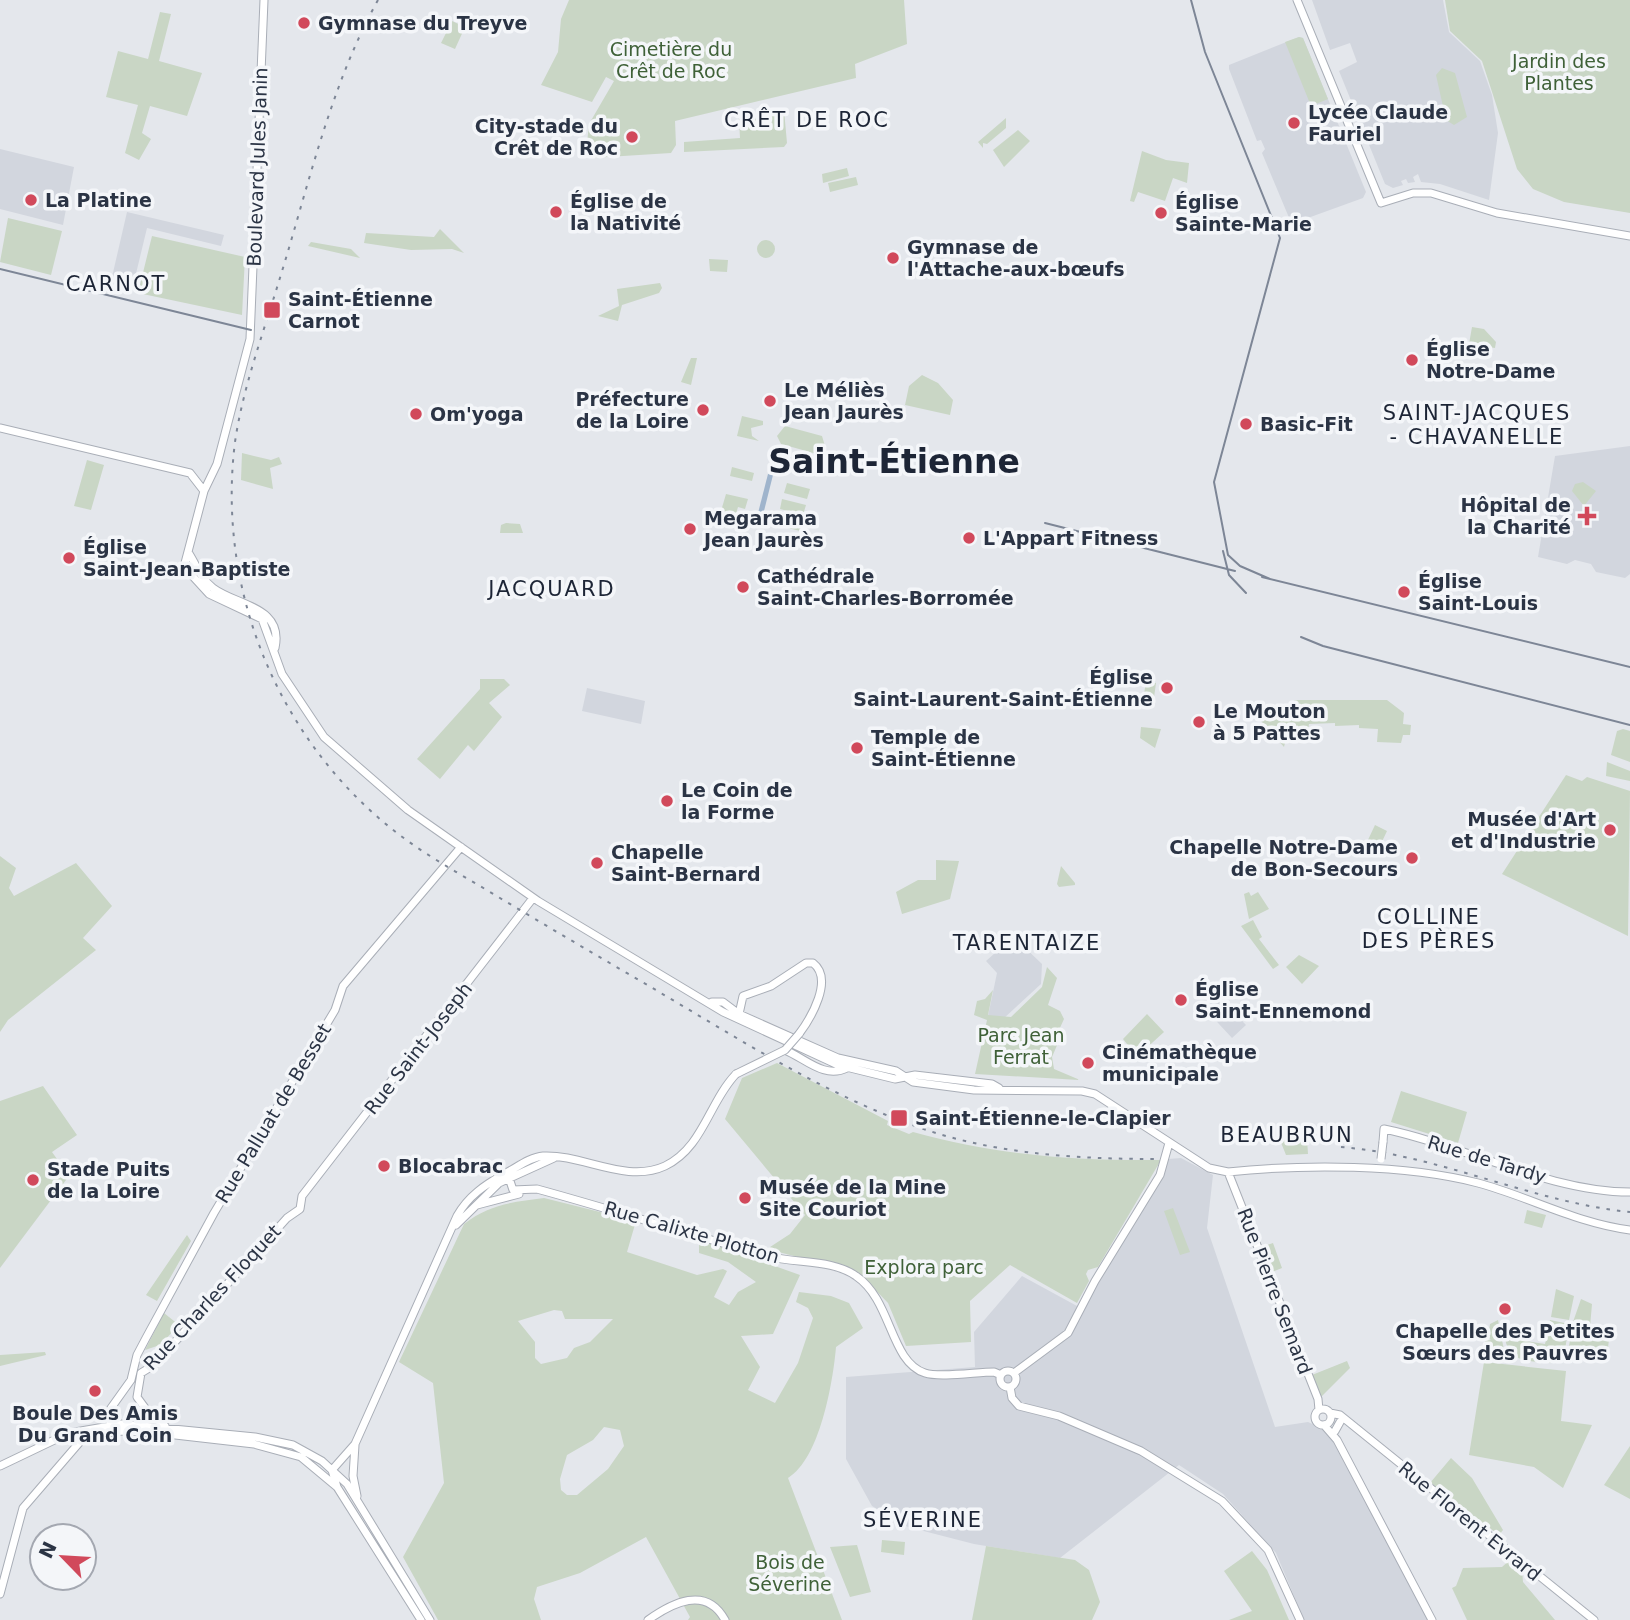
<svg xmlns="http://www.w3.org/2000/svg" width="1630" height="1620" font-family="'DejaVu Sans',sans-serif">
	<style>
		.built { fill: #d2d6de }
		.green { fill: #c9d6c5; fill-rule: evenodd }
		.water { fill: #9fb4cc }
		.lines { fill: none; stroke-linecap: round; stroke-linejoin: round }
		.secondary-casing { stroke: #a9aeb7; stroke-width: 9 }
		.secondary { stroke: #fff; stroke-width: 7 }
		.tram { stroke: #7d8696; stroke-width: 2 }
		.rail { stroke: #7d8696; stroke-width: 2; stroke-dasharray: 3.5 7; stroke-linecap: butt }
		.secondary-bridge-casing { stroke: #a9aeb7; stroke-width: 9; stroke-linecap: butt }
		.secondary-bridge { stroke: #fff; stroke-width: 7 }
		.poi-dot { fill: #d1495b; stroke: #f4f6f9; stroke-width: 2.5 }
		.labels { text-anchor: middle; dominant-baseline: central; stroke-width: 7; stroke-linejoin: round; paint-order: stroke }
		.poi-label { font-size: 19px; font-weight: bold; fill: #2b3445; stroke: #f4f6f9; text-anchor: start }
		.park-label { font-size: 19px; fill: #3f6138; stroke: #f4f6f9 }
		.street-label { font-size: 19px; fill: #2b3445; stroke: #f4f6f9 }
		.neighbourhood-label { font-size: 21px; letter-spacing: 2px; fill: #1d2536; stroke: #f4f6f9 }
		.town-label { font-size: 33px; font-weight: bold; fill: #1d2536; stroke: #f4f6f9 }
	</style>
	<rect width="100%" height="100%" fill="#e4e7ec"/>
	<path class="built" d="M1312,0H1443L1449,32L1480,61L1492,95L1498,133L1489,200L1440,184L1421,182L1418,174L1413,177L1415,182L1408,183L1406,179L1401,181L1403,185L1393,188L1385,184L1339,71L1357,62L1350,43L1330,50Z
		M1299,37L1303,38L1366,192L1363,198L1294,223L1290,220L1262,153L1265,149L1261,140L1257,141L1229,69V65Z
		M0,149L74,167L63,225L0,209Z
		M127,212L224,235L221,246L147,228L134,282L112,277Z
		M1630,446V574L1625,578L1596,572L1591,564L1575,560L1567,564L1538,557L1555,456Z
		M587,688L645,701L641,724L582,711Z
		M1014,936H1019V942L1042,964L1041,984L1003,1019L988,1016L997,973L986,961Z
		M1217,995L1246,1025L1232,1038L1206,1010Z
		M1181,1158L1213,1175L1207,1228L1275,1427L1308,1422L1328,1431L1429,1620H1301L1302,1615L1276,1553L1223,1494L1179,1465L1060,1558L974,1544L908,1527L872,1506L846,1459V1377L975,1367L974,1332L1022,1276L1077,1306L1095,1289L1168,1159Z"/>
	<path class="green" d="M569,0H904L907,44L855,64L856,78L675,121L676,145L671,153L591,158L586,153L589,124L614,81L606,77L592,102L541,85L558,52L561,19Z
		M1445,0H1630V213L1564,202L1533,189L1517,169L1482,61L1450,31Z
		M160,12L171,14L159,61L202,73L187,116L150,106L142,133L151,139L139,160L125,153L138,105L106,97L118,51L148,59Z
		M452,21L465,27L455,49L441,43Z
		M1299,37L1303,38L1328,99L1311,106L1285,42Z
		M1442,68L1455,73L1467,117L1454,125L1446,120L1436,75Z
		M784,110L787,143L784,147L684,152V142L740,138L739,119Z
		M1006,118V128L987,144L983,143V148L978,142Z
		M1018,130L1030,141L1004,167L993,150Z
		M1142,151L1166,160L1189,163L1187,183L1173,178L1165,201L1138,192L1134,202L1130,201Z
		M847,168L849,176L823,183L822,174Z
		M856,177L858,185L830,192L828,183Z
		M8,218L62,231L51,275L0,262Z
		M440,229L464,253L452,249L411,250L364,243L366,233L434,237Z
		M152,236L245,257L242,315L138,293Z
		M757 249a9 9 0 1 1 18 0a9 9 0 1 1-18 0Z
		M311,242L351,249L360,258L308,246Z
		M709,259L728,260L727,272L710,271Z
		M660,283L662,288L659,293L622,305L618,321L598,316L619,306L617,289Z
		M1472,327L1484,329L1496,342L1495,348L1469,344Z
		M691,358H697L691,385L681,382Z
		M922,375L938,383L953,400L950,415L905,405L909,386Z
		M742,416L763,421V425L751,428L752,436L759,441L737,436Z
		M785,426L822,436L825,446L817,454L781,444L777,436Z
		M242,453L271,460L279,457L282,464L270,468L273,489L241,480Z
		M87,460L104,465L91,510L74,506Z
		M732,467L754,473L752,481L730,476Z
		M1583,482L1596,491L1584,506L1572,491L1575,484Z
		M787,483L810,489L807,499L784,493Z
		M726,494L748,499L745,509L738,507L736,514L721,511Z
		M782,499L806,505L803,515L780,509Z
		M779,512L804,519L800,531L776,525Z
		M506,523L520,524L523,533H500L501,525Z
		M480,679H504L510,685L489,703L502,717L474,751L468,745L440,779L417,759L480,689Z
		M1146,681L1156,683L1153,705L1143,701Z
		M1295,700H1387L1404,713L1403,724L1411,725L1410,735H1403L1401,743L1377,742L1378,729L1359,728V725L1335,726V723L1309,724L1308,730L1288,731L1284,747L1261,721L1274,705L1286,706Z
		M1141,727L1161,729L1155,748L1140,738Z
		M1623,729L1630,731V762L1611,755L1617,731Z
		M1607,762L1630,771V781L1606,776Z
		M1566,775L1582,781L1587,777L1630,791L1628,936L1502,874Z
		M1375,825L1387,831L1379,848L1367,842Z
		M0,856L16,868L9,888L14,896L76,863L112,906L83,938L96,950L8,1020L0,1032Z
		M936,860L959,861L950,899L902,914L896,892L918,880H936Z
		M1061,866L1075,883V885L1059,887L1057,884Z
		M1249,892L1251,896L1258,892L1269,909L1249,919L1244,894Z
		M1253,920L1262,937L1259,939L1279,965L1273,969L1241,926Z
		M1299,955L1319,966L1302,984L1286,967Z
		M1047,967L1057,978L1048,1005L1060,1011L1064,1019L1054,1041L1058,1043L1052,1057L1054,1069L1080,1080L975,1074L987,1020L974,1015L977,1001L985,999L993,990L988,1015L1011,1017L1042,987Z
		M1147,1014L1164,1032L1141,1053L1135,1054L1123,1039Z
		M777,1063L888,1121L887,1125L909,1134L913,1132C995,1155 1076,1161 1161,1160L1098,1267L1088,1270L1086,1274L1089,1281L1077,1303L1010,1265L970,1301L971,1342L906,1346L888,1303L859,1273L767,1249L790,1234L805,1215L725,1119L742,1078Z
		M43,1086L77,1135L52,1152L69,1176L0,1268V1101Z
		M1401,1091L1467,1112L1458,1143L1391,1122Z
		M1307,1139L1308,1154L1286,1155L1280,1140Z
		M544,1198L636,1221L627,1252L697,1275L723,1269L727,1271L714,1297L729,1305L738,1292L756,1282L728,1262L699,1253V1239L800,1275L773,1334L741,1336L760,1367L748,1390L775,1403L798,1363L813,1318L808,1308L796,1302L799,1292L831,1296L849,1303L863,1328L836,1347C833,1382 820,1459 788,1478L842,1620H688L690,1617L646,1537L580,1573L537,1587L534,1599L541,1620H438L403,1557L444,1483L433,1383L399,1362L464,1224C489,1204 514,1202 544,1198ZM554,1310L562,1311L565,1319H613L590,1342L574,1348L567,1358L541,1364L535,1358V1342L518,1321ZM604,1427L620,1430L624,1446L608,1469L577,1495H567L561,1490L560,1479L567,1455L593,1440Z
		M1173,1208L1190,1252L1180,1255L1164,1211Z
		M1527,1210L1546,1215L1542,1228L1524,1223Z
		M187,1235L191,1241L157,1301L146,1295Z
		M1273,1243L1282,1268L1272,1272L1262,1247Z
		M1556,1289L1574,1296L1569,1320L1551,1317Z
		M1581,1299L1592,1304L1590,1327L1610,1331L1607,1356L1568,1352L1573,1322Z
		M164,1313L179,1325L160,1345L145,1350Z
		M1498,1320L1504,1350L1500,1357L1491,1354L1485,1341L1491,1340L1488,1338L1490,1324Z
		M1550,1320L1569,1324L1565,1350L1556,1363C1533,1361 1509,1365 1505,1338L1518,1342L1519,1340L1545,1344Z
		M45,1352L46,1355L0,1366V1355Z
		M1347,1361L1350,1368L1321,1397L1312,1375Z
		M1484,1362L1566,1371L1561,1421L1592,1425L1563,1488L1534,1467L1469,1455Z
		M1630,1446V1499L1604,1485Z
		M1451,1458L1472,1478L1503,1530L1499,1535L1430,1483Z
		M882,1540L905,1542L904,1555L881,1552Z
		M857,1545L871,1592L850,1597L830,1547Z
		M986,1546L1075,1560L1089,1570L1100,1602L1092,1620H972Z
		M1252,1551L1267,1570L1289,1620H1229L1252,1611L1224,1571Z
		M1511,1559L1522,1569L1523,1582L1555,1620H1467L1452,1588L1456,1586L1463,1568L1502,1567Z"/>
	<path class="water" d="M768,474L773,475L762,519L757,517Z"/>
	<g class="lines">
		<defs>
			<path id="secondary" d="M264,0L250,339L217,464L204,491L185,563L187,570L209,594L262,619L282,674L324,737L408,810L538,901L723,1012L838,1065L895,1079L915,1075L992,1084L999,1088
				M1297,0L1381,203L1413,193H1431L1497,213L1630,236
				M0,428L190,473L204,491
				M188,552C196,564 200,578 213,588C237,606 284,606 275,648
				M712,1002H723L739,1014L838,1058L896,1071L913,1082L974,1090L1082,1091L1095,1094L1209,1168L1228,1172C1304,1164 1404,1164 1478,1183C1530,1197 1576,1223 1630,1230
				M739,1014L743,996L771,986L806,963H813C834,979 811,1018 799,1034
				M785,1050C806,1059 824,1079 847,1068
				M1383,1142L1384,1129C1463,1145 1550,1192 1630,1192
				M1228,1172L1318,1399L1319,1410
				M509,1178L513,1190L537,1189C614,1210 691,1235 768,1256C796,1264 832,1259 856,1276C892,1300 890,1362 925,1373C940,1378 977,1372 994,1372L1001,1375
				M477,1205L519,1194
				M456,1225L499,1183L554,1158
				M1000 1379a8 8 0 1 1 16 0a8 8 0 1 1-16 0Z
				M1014,1373L1068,1333L1095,1281L1160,1175L1169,1143
				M1010,1387L1012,1398L1019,1406L1059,1416L1141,1451L1222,1501L1268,1550L1300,1620
				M1315 1417a8 8 0 1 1 16 0a8 8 0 1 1-16 0Z
				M1330,1413L1340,1415L1594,1620
				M1324,1425L1337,1440L1432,1620
				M165,1426L148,1412L137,1397L141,1373L154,1365L287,1218L300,1209L302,1196L533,898
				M1335,1431L1340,1422
				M112,1432L109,1418L111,1408L131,1380L137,1355L146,1338L214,1213L335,1010L343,986L461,847
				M60,1438L123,1431L149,1432L254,1444L301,1457L337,1487L421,1620
				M355,1445L353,1476L357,1496
				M0,1466L69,1433L122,1424L255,1437L293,1445L322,1461L347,1484L430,1620
				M337,1487L332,1470L355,1444L457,1216C468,1196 485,1185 504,1174C516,1168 530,1157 543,1156C583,1154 626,1184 665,1166C703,1148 709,1102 736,1074
				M0,1594L23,1508L85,1436
				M648,1620C672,1603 706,1585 725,1620"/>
		</defs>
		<use href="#secondary" class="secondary-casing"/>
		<use href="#secondary" class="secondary"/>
		<path class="tram" d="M1191,0L1205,52L1280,238L1214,482L1228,555L1240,566L1270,579
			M0,269L251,330
			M1045,523L1235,571
			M1223,551L1229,575L1246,593
			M1262,577L1630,667
			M1301,637L1323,646L1630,725"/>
		<path class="rail" d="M378,0C330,86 308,188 279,281C263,334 243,387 235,442C216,592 280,745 401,836C429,857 460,874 490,892C543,924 596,955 649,986C741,1040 842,1106 946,1136C1014,1155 1084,1159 1155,1159
			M1341,1147C1440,1155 1531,1202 1630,1212"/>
		<defs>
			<path id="secondary-bridge" d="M736,1074L785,1050L799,1034
				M1381,1159L1383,1142"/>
		</defs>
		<use href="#secondary-bridge" class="secondary-bridge-casing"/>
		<use href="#secondary-bridge" class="secondary-bridge"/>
	</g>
	<g class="poi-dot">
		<circle cx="304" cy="23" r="7"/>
		<circle cx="1294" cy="123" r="7"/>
		<circle cx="632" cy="137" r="7"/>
		<circle cx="31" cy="200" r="7"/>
		<circle cx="556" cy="212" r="7"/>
		<circle cx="1161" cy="213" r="7"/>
		<circle cx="893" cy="258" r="7"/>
		<rect x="263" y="301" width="18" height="18" rx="3.5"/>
		<circle cx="1412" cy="360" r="7"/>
		<circle cx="770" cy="401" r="7"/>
		<circle cx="703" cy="410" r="7"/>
		<circle cx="416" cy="414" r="7"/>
		<circle cx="1246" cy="424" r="7"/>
		<path d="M1583.5 505.5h7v7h7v7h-7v7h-7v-7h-7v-7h7z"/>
		<circle cx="690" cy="529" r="7"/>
		<circle cx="969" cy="538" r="7"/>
		<circle cx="69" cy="558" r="7"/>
		<circle cx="743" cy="587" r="7"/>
		<circle cx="1404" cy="592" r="7"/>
		<circle cx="1167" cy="688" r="7"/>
		<circle cx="1199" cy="722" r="7"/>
		<circle cx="857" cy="748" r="7"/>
		<circle cx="667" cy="801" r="7"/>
		<circle cx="1610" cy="830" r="7"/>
		<circle cx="1412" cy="858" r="7"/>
		<circle cx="597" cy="863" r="7"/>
		<circle cx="1181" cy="1000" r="7"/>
		<circle cx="1088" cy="1063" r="7"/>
		<rect x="890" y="1109" width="18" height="18" rx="3.5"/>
		<circle cx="384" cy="1166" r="7"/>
		<circle cx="33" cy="1180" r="7"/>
		<circle cx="745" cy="1198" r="7"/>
		<circle cx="1505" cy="1309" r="7"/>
		<circle cx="95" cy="1391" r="7"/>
	</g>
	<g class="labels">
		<g class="poi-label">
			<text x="318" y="23">Gymnase du Treyve</text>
			<text x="1308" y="112">Lycée Claude<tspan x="1308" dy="22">Fauriel</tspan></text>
			<text x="618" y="126" text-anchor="end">City-stade du<tspan x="618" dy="22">Crêt de Roc</tspan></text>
			<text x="45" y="200">La Platine</text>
			<text x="570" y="201">Église de<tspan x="570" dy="22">la Nativité</tspan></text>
			<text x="1175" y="202">Église<tspan x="1175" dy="22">Sainte-Marie</tspan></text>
			<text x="907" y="247">Gymnase de<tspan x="907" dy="22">l'Attache-aux-bœufs</tspan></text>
			<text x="288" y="299">Saint-Étienne<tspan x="288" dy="22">Carnot</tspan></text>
			<text x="1426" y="349">Église<tspan x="1426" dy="22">Notre-Dame</tspan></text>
			<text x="784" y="390">Le Méliès<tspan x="784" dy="22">Jean Jaurès</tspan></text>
			<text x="689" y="399" text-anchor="end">Préfecture<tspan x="689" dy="22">de la Loire</tspan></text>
			<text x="430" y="414">Om'yoga</text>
			<text x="1260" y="424">Basic-Fit</text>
			<text x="1571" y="505" text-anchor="end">Hôpital de<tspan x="1571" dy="22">la Charité</tspan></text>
			<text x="704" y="518">Megarama<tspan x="704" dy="22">Jean Jaurès</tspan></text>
			<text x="983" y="538">L'Appart Fitness</text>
			<text x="83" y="547">Église<tspan x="83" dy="22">Saint-Jean-Baptiste</tspan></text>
			<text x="757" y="576">Cathédrale<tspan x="757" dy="22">Saint-Charles-Borromée</tspan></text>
			<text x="1418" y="581">Église<tspan x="1418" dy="22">Saint-Louis</tspan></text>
			<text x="1153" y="677" text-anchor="end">Église<tspan x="1153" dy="22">Saint-Laurent-Saint-Étienne</tspan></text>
			<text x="1213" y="711">Le Mouton<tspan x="1213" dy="22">à 5 Pattes</tspan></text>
			<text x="871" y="737">Temple de<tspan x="871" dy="22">Saint-Étienne</tspan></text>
			<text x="681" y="790">Le Coin de<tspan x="681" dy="22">la Forme</tspan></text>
			<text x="1596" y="819" text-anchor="end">Musée d'Art<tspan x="1596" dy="22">et d'Industrie</tspan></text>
			<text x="1398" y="847" text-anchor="end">Chapelle Notre-Dame<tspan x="1398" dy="22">de Bon-Secours</tspan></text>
			<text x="611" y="852">Chapelle<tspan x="611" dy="22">Saint-Bernard</tspan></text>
			<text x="1195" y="989">Église<tspan x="1195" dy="22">Saint-Ennemond</tspan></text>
			<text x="1102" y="1052">Cinémathèque<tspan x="1102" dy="22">municipale</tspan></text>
			<text x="915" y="1118">Saint-Étienne-le-Clapier</text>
			<text x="398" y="1166">Blocabrac</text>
			<text x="47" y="1169">Stade Puits<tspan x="47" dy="22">de la Loire</tspan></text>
			<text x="759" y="1187">Musée de la Mine<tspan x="759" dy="22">Site Couriot</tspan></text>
			<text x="1505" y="1331" text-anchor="middle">Chapelle des Petites<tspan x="1505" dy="22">Sœurs des Pauvres</tspan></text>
			<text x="95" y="1413" text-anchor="middle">Boule Des Amis<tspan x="95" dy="22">Du Grand Coin</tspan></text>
		</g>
		<g class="park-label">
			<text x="671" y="49">Cimetière du<tspan x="671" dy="22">Crêt de Roc</tspan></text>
			<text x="1559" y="61">Jardin des<tspan x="1559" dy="22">Plantes</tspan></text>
			<text x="1021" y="1035">Parc Jean<tspan x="1021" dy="22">Ferrat</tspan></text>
			<text x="924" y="1267">Explora parc</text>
			<text x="790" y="1562">Bois de<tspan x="790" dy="22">Séverine</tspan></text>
		</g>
		<g class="street-label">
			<text transform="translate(257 167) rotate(-88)">Boulevard Jules Janin</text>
			<text transform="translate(418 1048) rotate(-52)">Rue Saint-Joseph</text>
			<text transform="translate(273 1113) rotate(-59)">Rue Palluat de Besset</text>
			<text transform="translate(1487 1159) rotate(17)">Rue de Tardy</text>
			<text transform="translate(692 1232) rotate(16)">Rue Calixte Plotton</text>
			<text transform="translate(1275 1291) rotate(69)">Rue Pierre Semard</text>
			<text transform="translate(212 1297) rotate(-47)">Rue Charles Floquet</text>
			<text transform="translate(1470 1521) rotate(39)">Rue Florent Evrard</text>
		</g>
		<g class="neighbourhood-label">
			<text x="807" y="120">CRÊT DE ROC</text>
			<text x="116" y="284">CARNOT</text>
			<text x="1477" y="413">SAINT-JACQUES<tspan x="1477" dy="24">- CHAVANELLE</tspan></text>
			<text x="552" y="589">JACQUARD</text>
			<text x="1429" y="917">COLLINE<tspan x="1429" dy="24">DES PÈRES</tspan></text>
			<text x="1027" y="943">TARENTAIZE</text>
			<text x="1287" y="1135">BEAUBRUN</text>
			<text x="923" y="1520">SÉVERINE</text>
		</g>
		<g class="town-label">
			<text x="894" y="461">Saint-Étienne</text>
		</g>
	</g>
	<g transform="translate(63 1557) rotate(295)"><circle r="33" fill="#f4f6f9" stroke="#a4a8b1" stroke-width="2"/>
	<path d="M0-5L12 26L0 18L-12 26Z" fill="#d1495b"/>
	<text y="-10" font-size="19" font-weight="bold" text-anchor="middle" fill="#2b3445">N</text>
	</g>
</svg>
